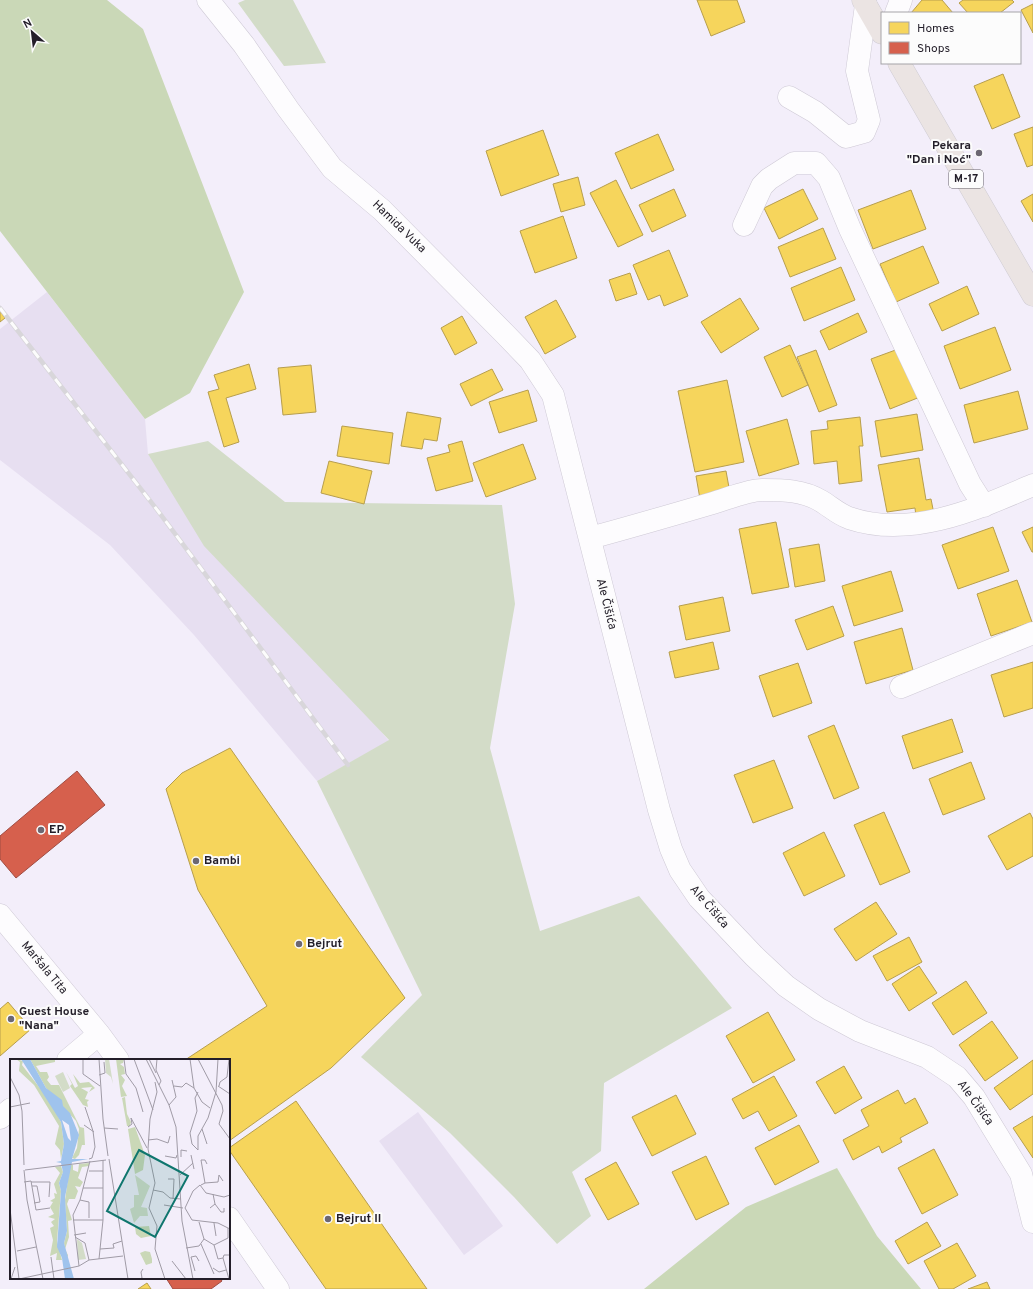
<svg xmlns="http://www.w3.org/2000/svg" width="1033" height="1289" font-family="Overpass,sans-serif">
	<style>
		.built { fill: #e7dff1 }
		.green { fill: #d3dcc8 }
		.forest { fill: #cad8b7 }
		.homes { fill: #f6d55c; stroke: #b79e4d }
		.shops { fill: #d6604d; stroke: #a04c42 }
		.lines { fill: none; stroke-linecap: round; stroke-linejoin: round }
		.minor-casing { stroke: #cec9d5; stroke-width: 23 }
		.major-casing { stroke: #cfccd3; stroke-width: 23 }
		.minor { stroke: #fdfcfe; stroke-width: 22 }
		.major { stroke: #ebe4e3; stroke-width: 22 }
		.rail-casing { stroke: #d8d6da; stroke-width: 4.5 }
		.rail { stroke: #fcfcfc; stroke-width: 3; stroke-dasharray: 9; stroke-linecap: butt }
		.poi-dot { fill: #6c6772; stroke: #fcfcfc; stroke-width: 1.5 }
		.labels { text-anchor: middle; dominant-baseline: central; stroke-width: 4; stroke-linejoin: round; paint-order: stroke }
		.shield { fill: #fcfcfc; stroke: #646168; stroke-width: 1 }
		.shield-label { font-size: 11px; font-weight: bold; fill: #231e29 }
		.poi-label { font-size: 12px; font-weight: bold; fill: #231e29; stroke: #fcfcfc; text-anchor: start }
		.street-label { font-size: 12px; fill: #231e29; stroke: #fcfcfc }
		.inset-road { fill: none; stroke: #a09ba6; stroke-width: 1 }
		.view { fill: #0f766e; fill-opacity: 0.15; stroke: #0f766e; stroke-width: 2 }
		.inset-edge { fill: none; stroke: #231e29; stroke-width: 2 }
	</style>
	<rect width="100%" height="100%" fill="#f3eefa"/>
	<path class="built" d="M47,292L145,419L148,454L389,741L317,781L194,635L110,545L0,460V329Z
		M418,1112L503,1226L464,1255L379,1141Z"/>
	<path class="green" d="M245,0H293L326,63L284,66L238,3Z
		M208,441L285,502L502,505L515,604L490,748L540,931L639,896L732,1008L604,1083L601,1151L572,1172L591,1216L557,1244L514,1197L450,1133L361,1057L422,995L317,781L389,740L204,546L148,454Z"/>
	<path class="forest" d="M0,0H107L143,29L244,292L190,393L145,419L0,231Z
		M837,1168L877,1236L921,1289H644L746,1207Z"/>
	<path class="homes" d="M697,0H737L745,22L711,36Z
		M922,0H942L953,13H911Z
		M963,0H1012L1014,2L1000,13H968L959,3Z
		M1033,4V33L1021,10Z
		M1003,74L1020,117L992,129L974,86Z
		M1033,127V165L1027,167L1014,134Z
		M543,130L559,175L501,196L486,151Z
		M658,134L674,170L631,189L615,153Z
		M578,177L585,205L561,212L553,184Z
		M616,180L643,235L618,247L590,193Z
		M674,189L686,216L652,232L639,205Z
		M803,189L818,219L779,239L764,208Z
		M911,190L926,229L873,249L858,210Z
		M1033,194V222L1021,201Z
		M563,216L577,258L535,273L520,231Z
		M823,228L836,259L790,277L778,247Z
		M923,246L939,283L896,302L880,264Z
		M669,250L688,296L664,306L660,295L648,300L633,265Z
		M841,267L855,300L804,321L791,288Z
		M630,273L637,294L616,301L609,280Z
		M967,286L979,314L942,331L929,304Z
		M740,298L759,329L721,353L701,322Z
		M556,300L576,337L545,354L525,317Z
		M0,311L5,318L0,322Z
		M858,313L867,332L829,350L820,331Z
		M462,316L477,343L455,355L441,328Z
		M995,327L1011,370L960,389L944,346Z
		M790,345L808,385L782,397L764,357Z
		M901,348L920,397L890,409L871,359Z
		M816,350L837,405L819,412L797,357Z
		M249,364L256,389L226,398L239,442L224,447L208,392L219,389L214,375Z
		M311,365L316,412L283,415L278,368Z
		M492,369L503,390L471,406L460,384Z
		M727,380L744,462L695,472L678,391Z
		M528,390L537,421L499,433L489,402Z
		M1018,391L1028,429L974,443L964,405Z
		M407,412L441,418L437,441L424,439L422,449L401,446Z
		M917,414L923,450L881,457L875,421Z
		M860,417L863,446H859L862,481L839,484L837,461L814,464L811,431L828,429L827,421Z
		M787,419L799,464L759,476L746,431Z
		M342,426L393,433L389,464L337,456Z
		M462,441L473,481L436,491L427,458L450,452L448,445Z
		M523,444L536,479L486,497L473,463Z
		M919,458L926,500L931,499L934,514L916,517L915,508L887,512L878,465Z
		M329,461L372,471L364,504L321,493Z
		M726,471L730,493L700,499L696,476Z
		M776,522L789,587L752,594L739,529Z
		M993,527L1009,571L958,589L942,545Z
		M1033,527V552H1032L1022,532Z
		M819,544L825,581L795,587L789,549Z
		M891,571L903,611L854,626L842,586Z
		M1017,580L1032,622L991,636L977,594Z
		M723,597L730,631L686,640L679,606Z
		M833,606L844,636L807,650L795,620Z
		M902,628L913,670L866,684L854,642Z
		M713,642L719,669L675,678L669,652Z
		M1033,662V708L1004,717L991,675Z
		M798,663L812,703L773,717L759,676Z
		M952,719L963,752L913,769L902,736Z
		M834,725L859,788L834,799L808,736Z
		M230,748L405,998L331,1068L229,1141V1060H185L267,1006L198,890L166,789L182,773Z
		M774,760L793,808L753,823L734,775Z
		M971,762L985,799L943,815L929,779Z
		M884,812L910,872L880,885L854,825Z
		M1030,813L1033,819V856L1007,870L988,836Z
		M824,832L845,876L804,896L783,853Z
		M876,902L897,934L856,961L834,929Z
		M909,937L922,962L887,981L873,956Z
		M919,966L937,993L909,1011L892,984Z
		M966,981L987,1013L953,1035L932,1003Z
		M8,1002L31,1029L0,1056V1009Z
		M768,1012L795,1060L753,1083L726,1036Z
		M992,1021L1018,1058L985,1081L959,1045Z
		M1033,1060V1094L1010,1110L994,1088Z
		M844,1066L862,1098L835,1114L816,1082Z
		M774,1076L797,1116L769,1131L758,1111L743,1119L732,1099Z
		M898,1090L905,1104L915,1098L928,1123L900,1138L902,1142L882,1153L879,1146L853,1160L843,1140L869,1126L861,1110Z
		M676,1095L696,1134L652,1156L632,1117Z
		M296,1101L427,1289H326L229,1150V1148Z
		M1033,1116V1158L1013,1128Z
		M799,1125L819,1162L775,1185L755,1148Z
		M934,1149L958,1195L922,1214L898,1168Z
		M706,1156L729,1204L696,1220L672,1172Z
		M616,1162L639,1204L608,1220L585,1179Z
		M927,1222L941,1246L908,1264L895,1241Z
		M957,1243L976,1276L953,1289H939L924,1261Z
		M987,1282L990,1289H968Z
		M147,1283L151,1289H138Z"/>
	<path class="shops" d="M77,771L105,805L16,878L0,859V836Z
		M166,1278H220L222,1281L211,1289H173Z"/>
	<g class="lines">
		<defs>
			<path id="minor" d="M208,0L244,45L288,109L332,168L382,210L505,334L530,360L553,395L659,810L671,849L680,870L699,898L754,956L786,986L819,1009L860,1031L927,1057L957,1077L974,1097L1021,1174L1033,1222
				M896,13L901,0
				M789,97L815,112L846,137L864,132L869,120L857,71L866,5
				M744,225L762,186L769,179L794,163H816L829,178L850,229L970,484L984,506
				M590,538C631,527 672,515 713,503C727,499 748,490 762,490C783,490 803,490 821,501C831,507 838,514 849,518C911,539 977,509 1033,485
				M901,687L1033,633
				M0,915L99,1034L118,1060
				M68,1060L99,1034
				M0,1118L11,1109
				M229,1218L278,1289"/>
			<path id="major" d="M863,0L882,33
				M899,63L1033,295"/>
		</defs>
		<use href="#minor" class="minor-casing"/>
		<use href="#major" class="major-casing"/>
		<use href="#minor" class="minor"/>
		<use href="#major" class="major"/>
		<defs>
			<path id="rail" d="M0,308L158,511L348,765"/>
		</defs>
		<use href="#rail" class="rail-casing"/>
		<use href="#rail" class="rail"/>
	</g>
	<g class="poi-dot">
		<circle cx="979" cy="153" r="4"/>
		<circle cx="41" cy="830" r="4"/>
		<circle cx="196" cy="861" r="4"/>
		<circle cx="299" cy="944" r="4"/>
		<circle cx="11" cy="1019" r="4"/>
		<circle cx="328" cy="1219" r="4"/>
	</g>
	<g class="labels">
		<rect class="shield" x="949" y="170" width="34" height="18" rx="3"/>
		<g class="shield-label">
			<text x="966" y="179">M-17</text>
		</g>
		<g class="poi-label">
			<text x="971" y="146" text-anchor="end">Pekara<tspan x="971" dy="14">"Dan i Noć"</tspan></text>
			<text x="49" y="830">EP</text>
			<text x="204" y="861">Bambi</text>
			<text x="307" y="944">Bejrut</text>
			<text x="19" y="1012">Guest House<tspan x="19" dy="14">"Nana"</tspan></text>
			<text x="336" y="1219">Bejrut II</text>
		</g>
		<g class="street-label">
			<text transform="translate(399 227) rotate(44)">Hamida Vuka</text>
			<text transform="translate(606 604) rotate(76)">Ale Čišića</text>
			<text transform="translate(709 907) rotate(49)">Ale Čišića</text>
			<text transform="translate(44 968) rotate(50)">Maršala Tita</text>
			<text transform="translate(975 1103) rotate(54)">Ale Čišića</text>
		</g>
	</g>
	<g transform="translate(10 1059)">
		<rect width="220" height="220" fill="#f3eefa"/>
		<path d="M95,0H99L103,25L101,18L96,14ZM53,13L60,29L53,33L45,17ZM125,116L140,127L131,148L137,149L138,157H130L124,164L120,150L124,148V136H129ZM67,180L72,184L76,200L68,201Z" fill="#d3dcc8"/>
		<path d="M6,0L13,2L12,6L40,42L51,63L54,85L51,100L50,91L45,85L49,67L24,26L9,12L10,3ZM20,0H45V3L26,7L30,13H37L39,18L37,21L41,26H49L70,68L74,69L75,86H72L69,96L65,100L62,99L67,89L69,70L66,62L36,29ZM106,0H114L113,4L110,5L114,8L115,15L111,16L115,21L112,27L117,37L111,38ZM56,13L65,29L68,27L63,15L70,24L79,23L85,29L79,33L82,28L71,29L78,33L75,40L79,41L77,43L78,48L73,46L60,27L62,25ZM115,38L117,55L121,63L120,67H117L112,39ZM125,68L135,96L133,111L125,115L118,70ZM79,104V107L72,108L68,119L73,123L70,128L65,127L68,132L65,140H59L57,145L62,161L58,162L59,178L55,190L58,196V200L55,190L54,184L57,172L55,141L60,106H63V111L68,113L69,105ZM51,107L53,113L49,124L51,132L47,182L52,201H46L47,194L40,197L43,181L40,169L44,167L41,163L45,160L38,158L44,155L40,148L43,143L40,142L45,139L44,134L47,135L44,125L50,114L45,108ZM139,167L141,177L131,179L126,175L125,168ZM135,192L140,193L142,200V204L136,206L130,194Z" fill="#cad8b7"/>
		<path d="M11,0H20L36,29L52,41L53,47L60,54L69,76L62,100H78L62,103L55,138L57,172L54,184L64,220H55L52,199L47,188L51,132L49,124L53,113L51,104L46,103L51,102L54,85L51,63ZM52,61L59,66L61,82L58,79Z" fill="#9fc3ed" fill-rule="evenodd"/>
		<path class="inset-road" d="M73,0V15L90,27M89,0L93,60L98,97M114,0L116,15L126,29L133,53M124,0L143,51M136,0L159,46L166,68L172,162L183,220M139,0L146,14M147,0L146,11L151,22L149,26M188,0L212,46L213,52L209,65L220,80M89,16L95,14L94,3M0,18L9,36L12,52L14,106M145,23L147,33L140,60L138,90L145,124L139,149L147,167L145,190L155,220M164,27L172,28L176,24L184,29L180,0M208,27L220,35M209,27L210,23L217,18L219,0M184,29L192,43L200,49M188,33L185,39L187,52L180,74L182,85L188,91M159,46L166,38L162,21M0,48L20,44M75,48L83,72L85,88L82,99L79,100M74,66L84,73M118,68L122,65L121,59L137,89M94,69L108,70M192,70L197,85M138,81L147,80L158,84L160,77M188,91V77L198,59L206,33L208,0M181,96L184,110M155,97L166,99L167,96M171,98V91L177,92M99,100L118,220M14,111L17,141L33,220M15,111L96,101M79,112H93M170,116L183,104M158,120H164L163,140M14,123L21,122L26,151L40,149M21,123H40L39,138M195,124L208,123L209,116L213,122M191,126L195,124L191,101H195L197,105M22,127H27L30,143L24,144M73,129H93M143,131L153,133L160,139L171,140M70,141L79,143V159M205,145L211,153H214V149M154,146L173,149M175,149L183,132L190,126L196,134L214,138L220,136M175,149L182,161L208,164L220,170M200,149L205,145L203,135M0,150L9,220M63,161H93M204,164L206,177M64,176L76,174M65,178L75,184L79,201M194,180L204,186L218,179V169M191,185L204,215M204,186L208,200L213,199M176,189L189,187L194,180L189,163M90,190L104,189L103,185L112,182M7,192L26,188M41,198L44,220M89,200L93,161V101M162,202L176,220M69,207L63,156L70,141L80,102M203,209L209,213L216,211M185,212L181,198L186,197L189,202M1,220L5,208M9,220L69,207L79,201L113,197M129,220L132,219L131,213L133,210M219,220L213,199L214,196H220"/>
		<path class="view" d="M129,91L178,117L145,178L97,152Z"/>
		<rect width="220" height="220" class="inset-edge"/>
	</g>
	<rect x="881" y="12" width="140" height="52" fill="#fcfcfc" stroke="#a5a3a8"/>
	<rect x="889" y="22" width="20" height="12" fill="#f6d55c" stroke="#a5a3a8"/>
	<text x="917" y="32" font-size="12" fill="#231e29">Homes</text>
	<rect x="889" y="42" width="20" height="12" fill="#d6604d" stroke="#a5a3a8"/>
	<text x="917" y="52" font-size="12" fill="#231e29">Shops</text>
	<g transform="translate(32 32) rotate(332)" stroke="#fcfcfc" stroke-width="3" paint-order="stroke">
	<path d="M0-3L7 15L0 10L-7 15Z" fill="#231e29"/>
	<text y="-6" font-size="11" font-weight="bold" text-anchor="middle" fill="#231e29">N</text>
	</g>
</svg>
